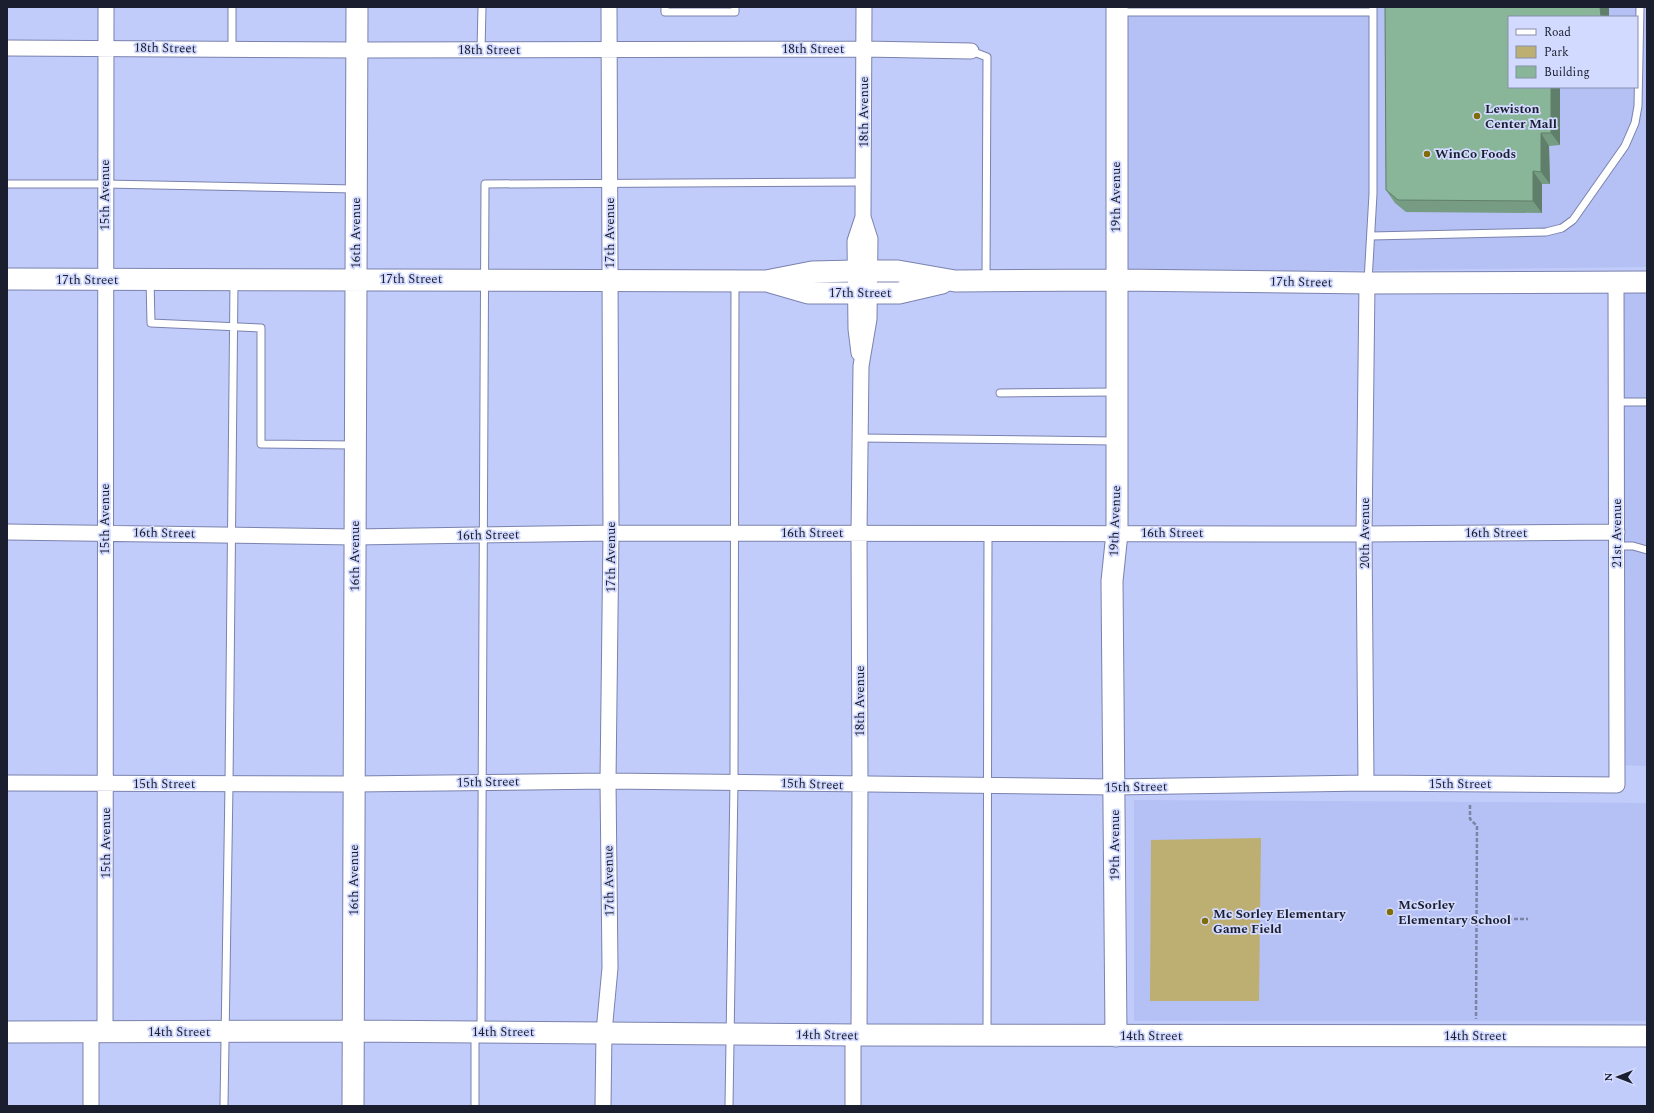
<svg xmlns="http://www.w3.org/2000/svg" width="1654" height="1113" font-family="Spectral,serif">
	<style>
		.built { fill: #b5c0f4; fill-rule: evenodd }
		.green { fill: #bdae72 }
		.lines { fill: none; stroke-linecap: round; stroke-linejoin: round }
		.lane-casing { stroke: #7a82ad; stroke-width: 9 }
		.street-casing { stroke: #7a82ad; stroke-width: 17 }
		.secondary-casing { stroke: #7a82ad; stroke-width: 23 }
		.path { stroke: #7c84a5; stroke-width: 2.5; stroke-dasharray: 4 2; stroke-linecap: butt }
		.lane { stroke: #fff; stroke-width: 7 }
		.street { stroke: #fff; stroke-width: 15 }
		.secondary { stroke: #fff; stroke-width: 21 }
		.wall { fill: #769c83 }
		.shaded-wall { fill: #607f6a }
		.building { fill: #89b598; stroke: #607f6a }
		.poi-dot { fill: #816c06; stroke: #d2daff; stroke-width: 1.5 }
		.labels { text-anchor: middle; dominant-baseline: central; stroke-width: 3.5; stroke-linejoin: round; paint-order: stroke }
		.street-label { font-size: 13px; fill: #1a1e2e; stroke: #d2daff }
		.poi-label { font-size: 13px; font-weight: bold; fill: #1a1e2e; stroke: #d2daff; text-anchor: start }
	</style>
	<rect width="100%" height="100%" fill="#c2ccfa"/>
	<path class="built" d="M1125,7H1647V267L1123,273ZM1509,17H1637V87H1509Z
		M1616,281L1647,282V766L1617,765Z
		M1134,800L1647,803V1021H1134Z"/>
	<path class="green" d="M1261,838L1259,1001H1150L1151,840Z"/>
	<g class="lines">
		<defs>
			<path id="lane" d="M665,7V12H735V7
				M1119,12H1373
				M232,49V7
				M481,50L482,7
				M971,51L987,57L986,278
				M7,184H105L355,189
				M1371,236L1546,232L1562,228L1573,220L1625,146L1635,123L1638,106L1640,7
				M150,280L151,323L261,328V444L353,445
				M1368,281L1373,194V7
				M1000,393L1116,392
				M1616,402H1647
				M860,438L1116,441
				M1617,546H1633L1647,550
				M481,1031L485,184L863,182
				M987,1033L988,533
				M475,1034V1106
				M224,1106L229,784L234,282
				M729,1106L734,782L735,282"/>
			<path id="street" d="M7,48L357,50L864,49L971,51
				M859,353L856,329L855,241L863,217
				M7,532L355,537L611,533L1364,534L1617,532
				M7,783L354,784L608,781L1114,787L1366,783L1617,785L1616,281
				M1366,783L1364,534L1367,283
				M91,1032V1106
				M105,1032L106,7
				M853,1035V1106
				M859,1035L860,785L859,533L861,366L869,319L870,239L863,217L864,7
				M603,1106L604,1032L610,968L608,781L611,533L609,7"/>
			<path id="secondary" d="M7,279L766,281L812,272L855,271H898L955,281L1116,280L1367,283L1647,282
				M770,282L808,293H899L942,283
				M7,1032L353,1031L859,1035L1647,1036
				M1116,1036L1112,581L1117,533V7
				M353,1106L357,7"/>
		</defs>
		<use href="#lane" class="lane-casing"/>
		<use href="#street" class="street-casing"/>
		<use href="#secondary" class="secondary-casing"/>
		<path class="path" d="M1470,805V819L1477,826L1476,1019
			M1418,919H1528"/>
		<use href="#lane" class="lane"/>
		<use href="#street" class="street"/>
		<use href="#secondary" class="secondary"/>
	</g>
	<path class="wall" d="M1385,7H1609V17H1509L1560,87V145L1549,146L1550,184H1542V213L1406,212L1395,203L1386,190Z"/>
	<path class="shaded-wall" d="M1600,7H1609V17H1601Z
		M1551,87H1560V145L1551,133Z
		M1541,133L1549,146L1550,184L1541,172Z
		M1533,171L1542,184V213L1533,201Z"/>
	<path class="building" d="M1385,7H1600L1601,17H1509V87H1551V133H1541V172L1533,171V201L1398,200L1386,190Z"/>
	<g class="poi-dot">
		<circle cx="1477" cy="116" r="4"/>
		<circle cx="1427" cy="154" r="4"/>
		<circle cx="1390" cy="912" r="4"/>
		<circle cx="1205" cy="921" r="4"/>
	</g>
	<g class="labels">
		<g class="street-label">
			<text transform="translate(165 48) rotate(1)">18th Street</text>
			<text x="813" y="49">18th Street</text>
			<text x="489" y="50">18th Street</text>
			<text transform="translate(864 112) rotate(-90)">18th Avenue</text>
			<text transform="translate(105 195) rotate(-90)">15th Avenue</text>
			<text transform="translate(1116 197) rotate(-90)">19th Avenue</text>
			<text transform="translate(356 233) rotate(-90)">16th Avenue</text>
			<text transform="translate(610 233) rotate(-90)">17th Avenue</text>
			<text x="411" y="279">17th Street</text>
			<text x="87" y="280">17th Street</text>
			<text transform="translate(1301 282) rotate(1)">17th Street</text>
			<text x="860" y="293">17th Street</text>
			<text transform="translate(105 519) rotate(-90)">15th Avenue</text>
			<text transform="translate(1115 521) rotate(-88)">19th Avenue</text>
			<text transform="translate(164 533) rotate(1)">16th Street</text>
			<text x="812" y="533">16th Street</text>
			<text x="1172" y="533">16th Street</text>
			<text transform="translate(1365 533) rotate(-90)">20th Avenue</text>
			<text x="1496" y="533">16th Street</text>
			<text transform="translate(1617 533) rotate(-90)">21st Avenue</text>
			<text transform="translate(488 535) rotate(-1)">16th Street</text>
			<text transform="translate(355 556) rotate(-90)">16th Avenue</text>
			<text transform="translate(611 557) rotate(-90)">17th Avenue</text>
			<text transform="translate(860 701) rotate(-90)">18th Avenue</text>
			<text transform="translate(488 782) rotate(-1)">15th Street</text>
			<text x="164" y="784">15th Street</text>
			<text transform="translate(812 784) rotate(2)">15th Street</text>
			<text x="1460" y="784">15th Street</text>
			<text transform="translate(1136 787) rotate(-1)">15th Street</text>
			<text transform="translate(106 843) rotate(-90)">15th Avenue</text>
			<text transform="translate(1115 845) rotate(-90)">19th Avenue</text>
			<text transform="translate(354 880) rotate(-90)">16th Avenue</text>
			<text transform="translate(609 881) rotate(-91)">17th Avenue</text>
			<text x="179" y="1032">14th Street</text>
			<text x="503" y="1032">14th Street</text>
			<text transform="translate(827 1035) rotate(1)">14th Street</text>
			<text x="1151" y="1036">14th Street</text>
			<text x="1475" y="1036">14th Street</text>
		</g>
		<g class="poi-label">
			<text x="1485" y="109">Lewiston<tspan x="1485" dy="15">Center Mall</tspan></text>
			<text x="1435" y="154">WinCo Foods</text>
			<text x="1398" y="905">McSorley<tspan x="1398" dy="15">Elementary School</tspan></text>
			<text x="1213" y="914">Mc Sorley Elementary<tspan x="1213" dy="15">Game Field</tspan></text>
		</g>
	</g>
	<rect width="1654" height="1113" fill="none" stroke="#1a1e2e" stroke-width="16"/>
	<rect x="1508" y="16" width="130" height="72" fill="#d2daff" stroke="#888fab"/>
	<rect x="1516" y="29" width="20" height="6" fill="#ffffff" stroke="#888fab"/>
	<text x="1544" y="36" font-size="12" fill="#1a1e2e">Road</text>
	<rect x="1516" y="46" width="20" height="12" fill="#bdae72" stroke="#888fab"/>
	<text x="1544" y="56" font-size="12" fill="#1a1e2e">Park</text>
	<rect x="1516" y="66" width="20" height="12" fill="#89b598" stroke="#888fab"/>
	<text x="1544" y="76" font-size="12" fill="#1a1e2e">Building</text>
	<g transform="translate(1618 1077) rotate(270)" stroke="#d2daff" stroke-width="3" paint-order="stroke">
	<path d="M0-3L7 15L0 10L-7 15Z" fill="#1a1e2e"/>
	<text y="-6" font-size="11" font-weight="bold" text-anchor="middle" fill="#1a1e2e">N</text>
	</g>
</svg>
